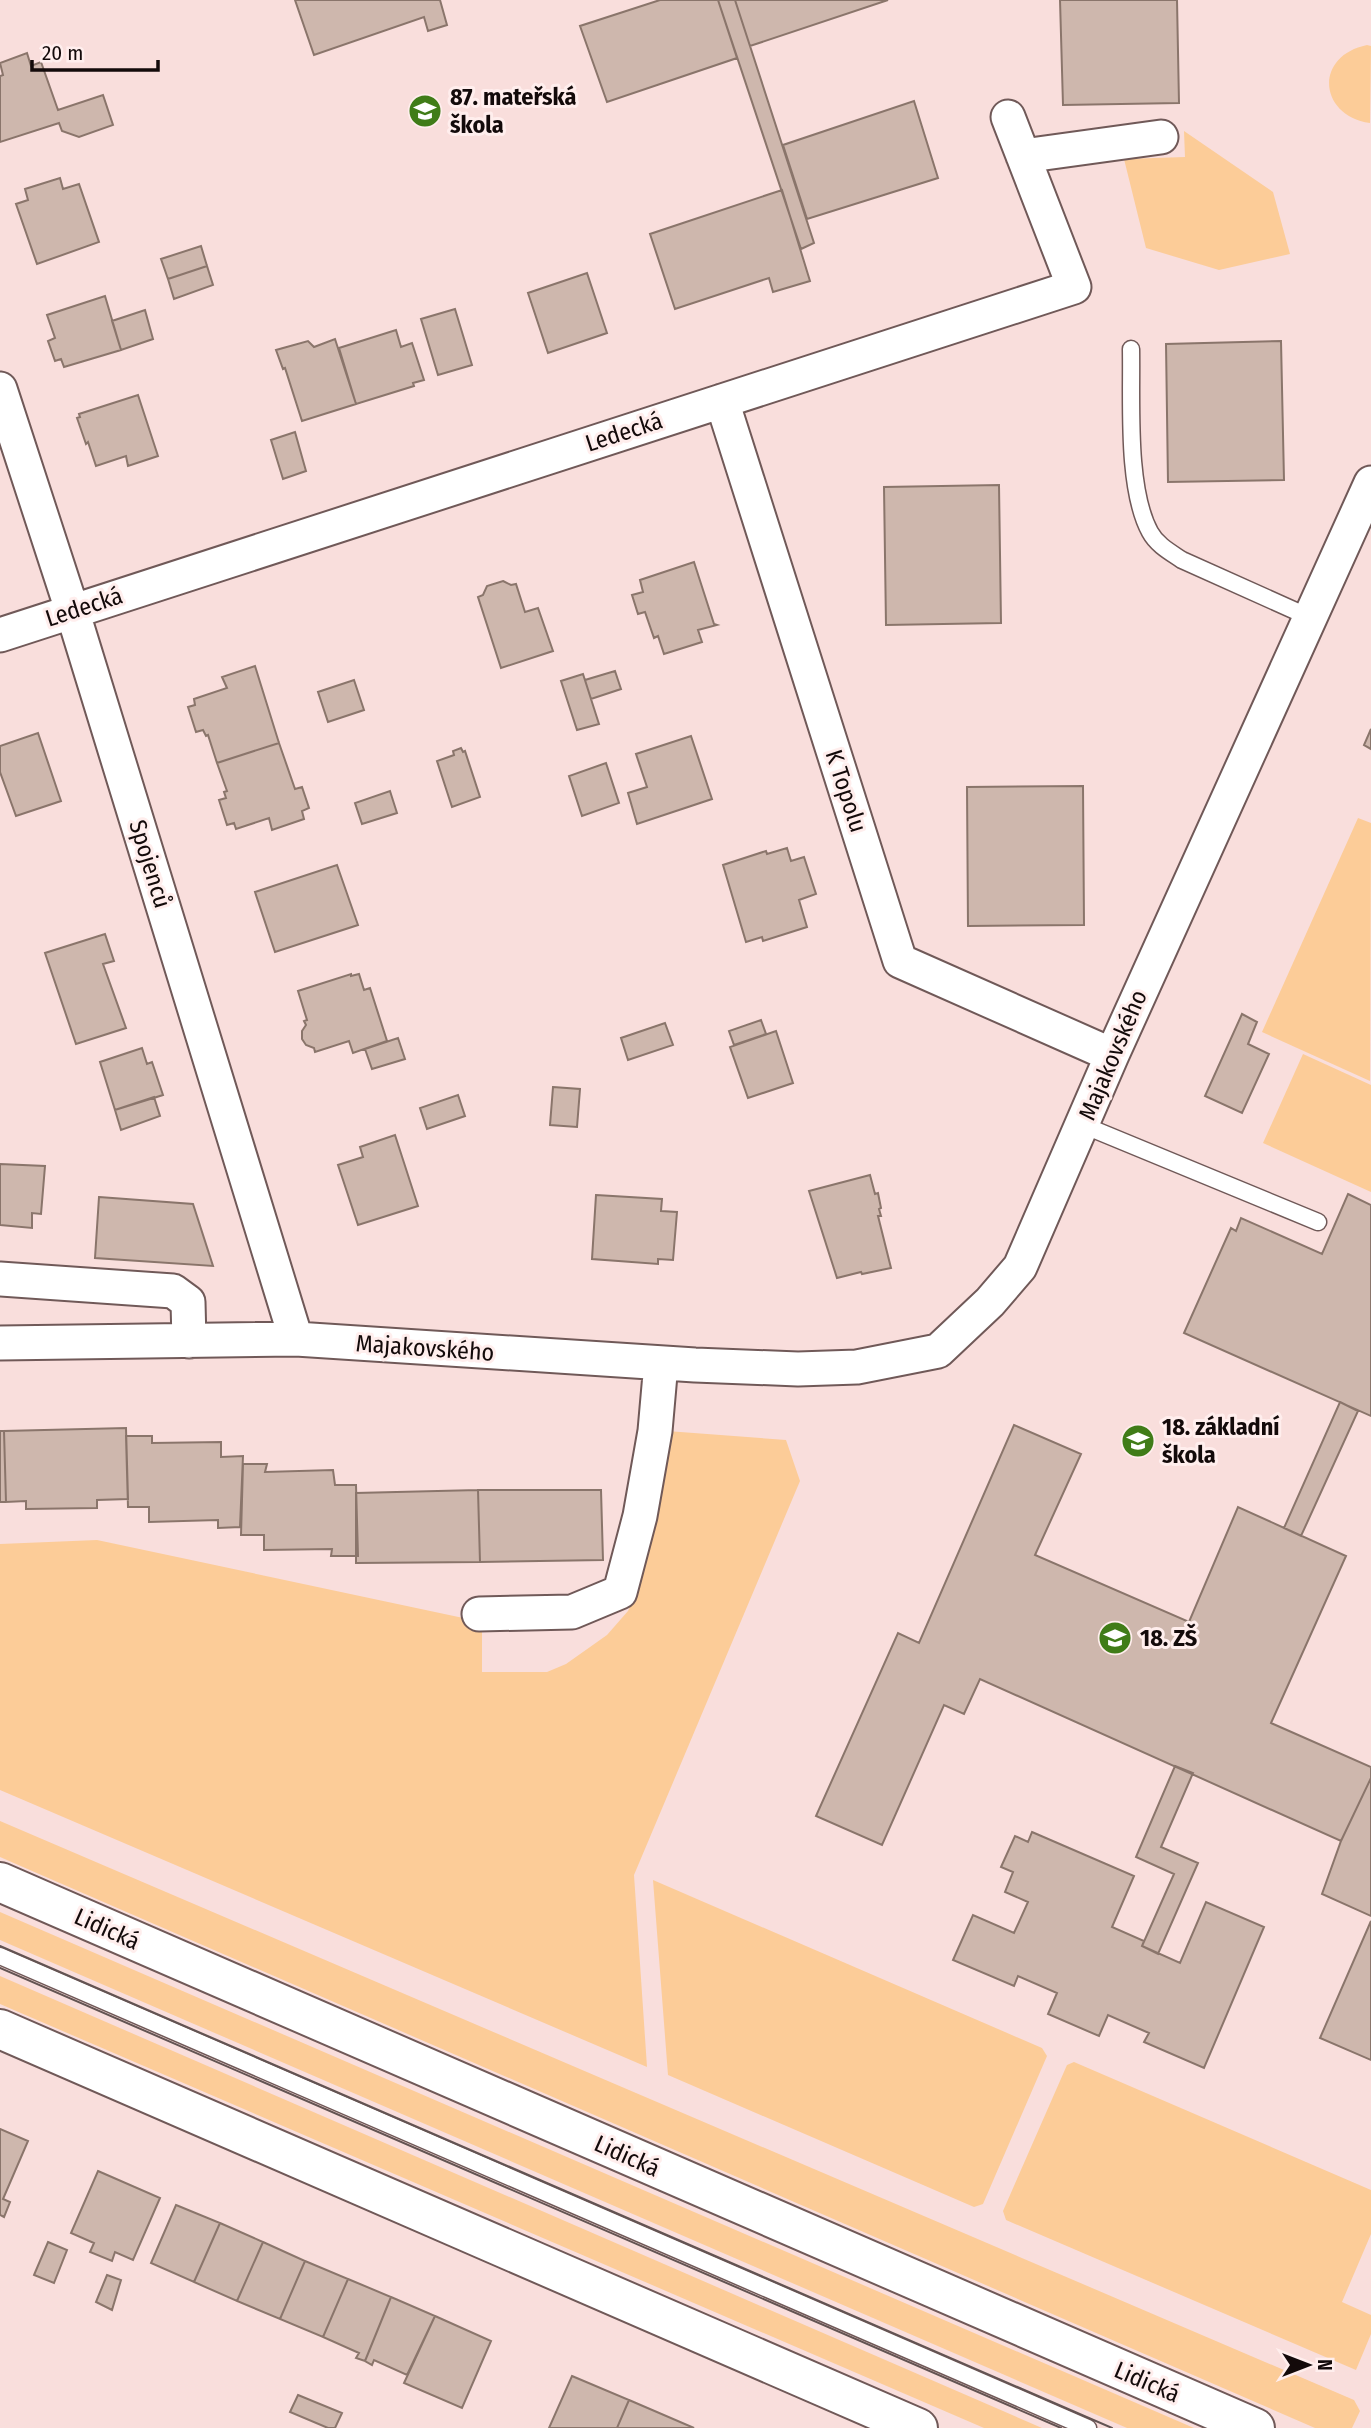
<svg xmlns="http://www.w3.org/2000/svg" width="1371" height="2428" font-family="'Fira Sans Condensed',sans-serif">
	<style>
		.green { fill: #fccc98 }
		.building { fill: #ceb7ad; stroke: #8a756b; stroke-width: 2 }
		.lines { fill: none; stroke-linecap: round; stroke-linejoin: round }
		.service-casing { stroke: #705958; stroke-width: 19 }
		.minor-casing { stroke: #705958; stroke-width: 37 }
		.primary-casing { stroke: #705958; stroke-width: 42 }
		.service { stroke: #fff; stroke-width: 16 }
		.minor { stroke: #fff; stroke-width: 33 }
		.primary { stroke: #fff; stroke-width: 38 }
		.tram { stroke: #635453; stroke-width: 2 }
		.labels { text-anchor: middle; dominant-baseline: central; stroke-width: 6; stroke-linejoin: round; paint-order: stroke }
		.poi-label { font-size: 24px; font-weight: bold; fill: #130a0a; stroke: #ffeeed; text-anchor: start }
		.street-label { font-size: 24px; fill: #130a0a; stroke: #ffeeed }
	</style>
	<rect width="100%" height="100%" fill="#f9dedc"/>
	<path class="green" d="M1367,45L1371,46L1370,123C1318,115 1314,56 1367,45Z
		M1184,131L1273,192L1290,254L1219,270L1146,248L1124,159L1185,157Z
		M1358,818L1371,823L1370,1081L1262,1032Z
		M1303,1054L1371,1085V1192L1263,1143Z
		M667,1431L786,1440L800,1481L634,1875L647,2067L0,1790V1544L97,1540L482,1622V1672H547L566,1664L607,1635L628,1611L640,1585Z
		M0,1821L1354,2400L1360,2411L1352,2428H1315L0,1857Z
		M653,1880L1042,2048L1047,2056L983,2204L974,2207L668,2075Z
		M0,1912L1194,2428H1127L0,1940Z
		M0,1976L1042,2428H984L0,2004Z
		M1074,2062L1371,2190V2234L1342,2302L1371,2315V2334L1356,2370L1006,2220L1003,2211L1067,2065Z"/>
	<path class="building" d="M295,0H440L447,25L428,31L424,17L314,55Z
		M660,0H718L737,58L607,102L580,26Z
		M718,0H735L750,46L814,243L801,249Z
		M735,0H888L750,46Z
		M1060,0H1177L1179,103L1063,105Z
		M27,53L31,66L41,62L58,110L103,95L113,125L79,137L62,131L59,123L0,142V76L3,75L0,63Z
		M914,101L938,178L807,219L783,145Z
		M60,178L63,189L79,184L99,242L37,264L16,204L28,200L25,189Z
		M782,190L810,281L773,292L769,278L675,309L650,234Z
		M201,246L207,266L168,279L161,259Z
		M207,266L213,285L174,299L168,279Z
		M587,273L607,333L548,353L528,293Z
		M105,296L121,350L64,367L61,359L55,361L48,341L55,338L47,315Z
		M455,309L472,365L438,375L421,319Z
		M145,310L153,339L121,350L112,321Z
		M396,330L401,347L412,343L424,380L413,383L414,386L356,404L339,348Z
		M335,339L356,404L302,421L285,368L283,369L276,350L308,341L314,347Z
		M1281,341L1284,480L1168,482L1166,344Z
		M138,395L158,456L128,466L126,456L96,466L88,442L86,444L77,418L80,417L79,414Z
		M295,432L306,471L283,479L271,440Z
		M999,485L1001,623L886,625L884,487Z
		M694,562L714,624L717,625L698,630L702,642L664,654L658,636L654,638L645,612L638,614L632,595L643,592L640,580Z
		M503,581L511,585L516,584L525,612L538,608L553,651L501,668L478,597L483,595L487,586Z
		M255,666L279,743L217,763L208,735L206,736L203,730L196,732L188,707L195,705L194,699L227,688L222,677Z
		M615,671L621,689L591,699L585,680Z
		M583,674L599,724L577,730L561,681Z
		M354,680L364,710L328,722L318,692Z
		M1371,729V749L1364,745Z
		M38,733L61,801L16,816L0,772V746Z
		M691,736L712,799L637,824L628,793L647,787L636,754Z
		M279,743L295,789L302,787L309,808L302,811L304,819L272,830L269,818L236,829L234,823L227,825L219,800L226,798L224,792L227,791L217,763Z
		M461,748L463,752L465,751L480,797L452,807L437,761L454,755L453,751Z
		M606,763L619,803L582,816L569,776Z
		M1083,786L1084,925L968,926L967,787Z
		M390,791L397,813L362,824L355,803Z
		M787,848L791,861L804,857L816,894L799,900L807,927L763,941L762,937L746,942L723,865L766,851L767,854Z
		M337,865L358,925L275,952L255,892Z
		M105,934L114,961L103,964L126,1028L76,1044L45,953Z
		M351,974V976L359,974L364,990L370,988L387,1041L353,1053L349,1041L315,1052L314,1048L306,1045L302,1039V1031L306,1025L304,1021L307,1020L298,991Z
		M1242,1014L1257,1022L1248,1044L1269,1054L1242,1113L1205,1096Z
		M761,1020L766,1034L734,1045L729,1031Z
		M665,1023L673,1045L628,1060L621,1038Z
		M776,1031L793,1083L748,1098L730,1047Z
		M398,1038L405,1059L372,1069L365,1049Z
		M142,1048L147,1064L152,1062L163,1095L115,1110L100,1062Z
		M553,1087L580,1089L577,1127L550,1125Z
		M458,1095L465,1116L427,1129L420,1108Z
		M154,1097L160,1116L121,1130L115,1110Z
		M395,1135L418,1206L358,1225L338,1165L363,1157L360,1147Z
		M0,1164L45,1166L41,1214L32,1213V1228L0,1225Z
		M870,1175L875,1194L878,1193L881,1208L879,1209L881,1216H878L891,1268L862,1274L861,1272L837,1278L809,1191Z
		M1348,1194L1371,1205V1416L1184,1333L1231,1228L1236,1231L1241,1218L1322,1254Z
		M596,1195L662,1199L661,1211L677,1212L673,1260L658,1259V1264L592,1259Z
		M99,1197L193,1204L213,1266L95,1258Z
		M1340,1402L1358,1411L1301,1536L1284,1528Z
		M1014,1425L1081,1454L1035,1555L1189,1622L1238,1507L1346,1556L1271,1723L1371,1767V1778L1341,1841L980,1679L964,1714L944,1705L882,1845L816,1816L898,1633L919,1643Z
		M126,1428L128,1499L97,1500V1508L26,1509V1501L6,1502L4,1431Z
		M0,1431H4L6,1502H0Z
		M126,1436H152V1443L221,1442V1457L243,1456L240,1527L218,1528V1520L149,1522V1507H128Z
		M243,1464H267L265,1472L333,1470L335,1485H356L358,1556H331L332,1549L264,1550V1535H241Z
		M478,1490L480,1562L356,1563V1493Z
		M478,1490H601L603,1560L480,1562Z
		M1175,1766L1193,1773L1161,1847L1198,1863L1158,1954L1142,1946L1174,1874L1136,1857Z
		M1371,1778V1916L1322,1894L1341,1841Z
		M1032,1832L1134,1876L1112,1927L1144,1941L1142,1946L1180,1963L1206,1902L1264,1927L1204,2068L1144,2042L1149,2033L1108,2015L1099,2036L1048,2014L1057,1993L1018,1976L1014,1986L953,1960L973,1915L1014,1933L1028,1902L1005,1892L1013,1872L1001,1867L1015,1836L1028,1842Z
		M1371,1921V2060L1320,2038Z
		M0,2129L28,2141L3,2199L10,2202L4,2217L0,2215Z
		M98,2171L160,2198L133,2260L115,2252L112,2261L90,2252L94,2243L71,2233Z
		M176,2205L220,2223L194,2282L151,2263Z
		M220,2223L263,2242L237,2301L194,2282Z
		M48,2242L67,2250L54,2283L34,2275Z
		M263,2242L305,2261L280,2319L237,2301Z
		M305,2261L348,2279L323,2337L280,2319Z
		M107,2275L121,2280L112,2310L96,2302Z
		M348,2279L391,2297L365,2361L356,2358L359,2353L323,2337Z
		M391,2297L435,2316L407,2375L374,2360L372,2365L365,2361Z
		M435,2316L491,2341L462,2408L404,2383Z
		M572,2376L629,2400L617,2428H549Z
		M298,2395L342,2413L335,2428H328L290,2412Z
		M629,2400L694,2428H617Z"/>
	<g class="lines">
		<defs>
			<path id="service" d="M1131,349C1132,400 1126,488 1150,532C1157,545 1170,552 1182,560L1309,617
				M1083,1125L1318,1222
				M0,1956L1088,2428"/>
			<path id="minor" d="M1023,156L1161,137
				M0,389L72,610L296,1339
				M722,401L900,961L1112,1055
				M0,635L1074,287L1008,117
				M0,1279L173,1291L188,1302L189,1341
				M0,1343L296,1339L695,1365L798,1369L857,1367L938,1351L990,1302L1020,1267L1112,1055L1371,483
				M479,1614L572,1612L620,1592L640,1516L655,1431L661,1363"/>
			<path id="primary" d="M0,1882L1255,2428
				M0,2029L918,2428"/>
		</defs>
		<use href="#service" class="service-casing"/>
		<use href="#minor" class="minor-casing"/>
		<use href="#primary" class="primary-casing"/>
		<use href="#service" class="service"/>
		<use href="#minor" class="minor"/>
		<use href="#primary" class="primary"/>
		<path class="tram" d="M0,1946L1112,2428
			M0,1968L1061,2428"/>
	</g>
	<defs>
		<symbol id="school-disc" viewBox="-11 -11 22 22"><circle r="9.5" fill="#407c18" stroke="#ffeeed"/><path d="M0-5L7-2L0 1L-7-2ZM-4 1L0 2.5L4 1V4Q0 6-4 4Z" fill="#fff"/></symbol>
	</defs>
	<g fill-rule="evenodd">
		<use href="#school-disc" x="406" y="92" width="38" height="38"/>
		<use href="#school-disc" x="1119" y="1422" width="38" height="38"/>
		<use href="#school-disc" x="1096" y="1619" width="38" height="38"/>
	</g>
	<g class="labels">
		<g class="poi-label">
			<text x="450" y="97">87. mateřská<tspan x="450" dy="28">škola</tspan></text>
			<text x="1162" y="1427">18. základní<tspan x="1162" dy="28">škola</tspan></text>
			<text x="1140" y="1638">18. ZŠ</text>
		</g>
		<g class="street-label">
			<text transform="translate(624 432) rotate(-18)">Ledecká</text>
			<text transform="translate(84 607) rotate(-18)">Ledecká</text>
			<text transform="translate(846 791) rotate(72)">K Topolu</text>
			<text transform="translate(150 864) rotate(73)">Spojenců</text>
			<text transform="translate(1113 1055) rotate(-67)">Majakovského</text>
			<text transform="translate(425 1348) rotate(4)">Majakovského</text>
			<text transform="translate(107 1929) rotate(24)">Lidická</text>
			<text transform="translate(627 2156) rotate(24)">Lidická</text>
			<text transform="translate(1147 2382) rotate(23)">Lidická</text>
		</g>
	</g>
	<g transform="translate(1308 2365) rotate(90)" stroke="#ffeeed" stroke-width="5" paint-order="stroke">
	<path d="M0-5L12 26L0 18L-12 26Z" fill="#130a0a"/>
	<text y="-10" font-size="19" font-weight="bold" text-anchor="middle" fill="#130a0a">N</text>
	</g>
	<path d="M32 60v10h126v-10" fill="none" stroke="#130a0a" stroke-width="3.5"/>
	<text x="42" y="60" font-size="21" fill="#130a0a" stroke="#ffeeed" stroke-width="5" paint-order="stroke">20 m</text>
</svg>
